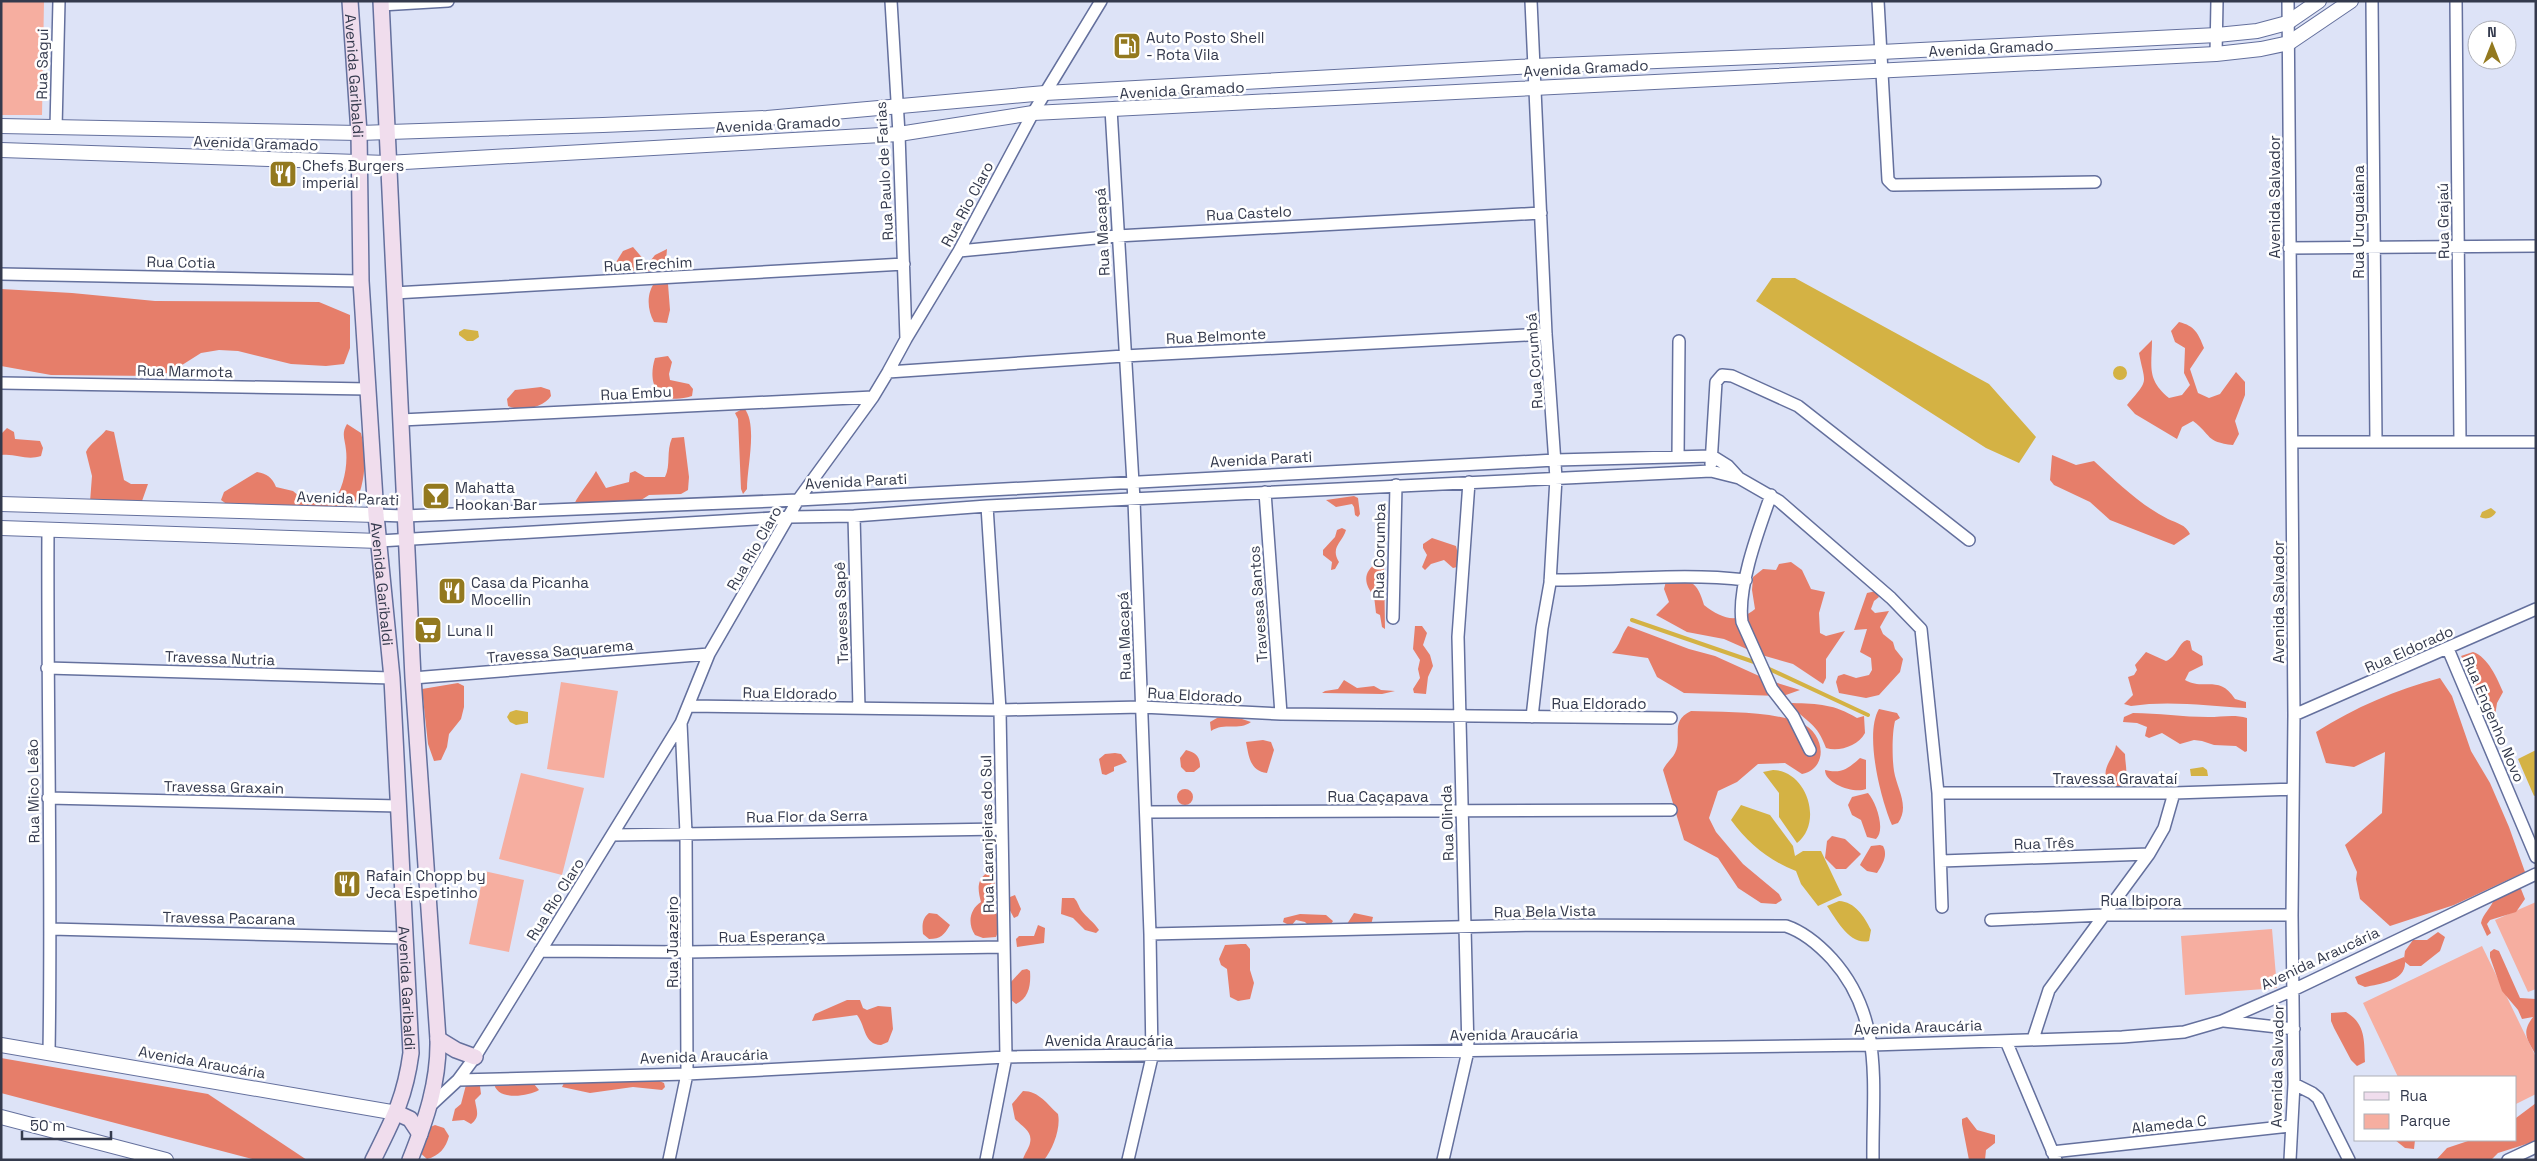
<svg xmlns="http://www.w3.org/2000/svg" width="2537" height="1161" font-family="'Space Grotesk',sans-serif">
	<style>
		.green { fill: #f6aea0 }
		.forest { fill: #e67e6a }
		.water { fill: #d4b244 }
		.lines { fill: none; stroke-linecap: round; stroke-linejoin: round }
		.stream { stroke: #d4b244; stroke-width: 4 }
		.minor-casing { stroke: #64709d; stroke-width: 14 }
		.tertiary-casing { stroke: #64709d; stroke-width: 16 }
		.secondary-casing { stroke: #64709d; stroke-width: 18 }
		.minor { stroke: #fff; stroke-width: 11 }
		.tertiary { stroke: #fff; stroke-width: 14 }
		.secondary { stroke: #f0dded; stroke-width: 15 }
		.labels { text-anchor: middle; dominant-baseline: central; stroke-width: 5; stroke-linejoin: round; paint-order: stroke }
		.poi-label { font-size: 15px; fill: #343a4d; stroke: #fff; text-anchor: start }
		.street-label { font-size: 15px; fill: #343a4d; stroke: #fff }
	</style>
	<rect width="100%" height="100%" fill="#dde3f7"/>
	<path class="green" d="M1,1H44L42,115H1Z
		M561,682L618,691L604,778L547,769Z
		M521,773L584,788L562,875L499,859Z
		M484,871L524,880L509,952L469,944Z
		M2536,902V989L2528,992L2495,920Z
		M2272,929L2277,988L2185,995L2181,936Z
		M2482,946L2536,1057V1094L2516,1104V1077H2398L2363,1003Z"/>
	<path class="forest" d="M633,247L645,261L651,260L655,255L667,249L666,261L663,267L651,271H617L613,267L623,251Z
		M656,281H662L668,284L670,310L667,323L654,322C647,310 646,292 656,281Z
		M1,289L72,293L155,301L319,302L350,315V348L344,364L326,366L291,364L238,351L219,350L201,353L171,372L155,376L51,375L1,366Z
		M2179,322C2195,326 2198,333 2204,348L2190,369L2198,393L2209,398L2220,394L2236,372L2245,382V395L2235,421L2239,434L2233,445C2205,442 2212,435 2193,421L2182,427L2177,439L2135,414L2127,405C2150,378 2145,385 2139,353L2152,340C2152,366 2146,379 2169,398L2182,395L2190,385L2184,373L2185,348L2175,342L2171,331Z
		M668,356L672,362L669,374L670,380L689,384L693,389L692,396C661,406 646,388 655,358Z
		M541,387L550,390L551,396C543,408 521,412 508,406L507,399L515,390Z
		M744,408C758,424 747,467 747,489L743,494L741,489L738,419L735,413Z
		M347,424L361,433C368,459 365,492 349,513L228,505L221,500L224,492L257,472C267,474 272,477 276,487L293,491L307,503H332C343,491 348,466 346,450C345,439 341,434 347,424Z
		M7,428L14,432L15,439L40,441L43,448L41,456C26,461 16,453 1,455V434Z
		M106,430L114,432L124,480L131,484H148L142,501L90,502L92,476L86,452C90,443 100,438 106,430Z
		M684,437L689,477L688,490L681,494L649,495L638,502L572,510C576,496 589,484 596,471L606,488L629,482L630,473L635,471L645,477H665C671,465 666,451 672,438Z
		M2052,455L2076,465L2094,461C2118,483 2139,504 2168,519C2177,523 2186,525 2190,534L2174,545L2110,520L2090,502L2054,485L2050,480Z
		M1354,496L1358,498L1360,514L1358,517L1355,515L1354,507L1352,504L1336,507L1326,500Z
		M1342,528L1346,530C1342,543 1330,547 1339,562L1335,569L1331,570L1332,562L1323,555V550L1335,537L1337,530Z
		M1432,538L1456,546L1458,554L1457,567L1453,568L1444,560L1431,564L1425,570L1422,567L1427,555L1423,548V544Z
		M1378,562L1384,566L1385,629L1382,627L1380,615L1376,613L1374,596C1364,584 1362,572 1378,562Z
		M1791,562L1802,570L1811,589L1825,592L1819,613L1820,633L1826,636L1845,631L1826,659V678L1823,684L1793,664L1758,654L1724,639L1687,632L1656,615L1669,602L1664,589L1667,577C1691,581 1697,580 1704,605C1722,619 1737,624 1755,609L1752,590L1753,577L1763,569L1776,570L1779,564Z
		M1876,591L1879,597L1874,601L1871,609L1875,613L1889,611L1880,627L1883,634L1893,642L1895,649L1903,659L1900,672L1879,695L1866,698L1839,693L1836,682L1838,676L1844,674L1856,678L1869,675L1872,670L1871,658L1860,652L1867,629L1854,630L1867,593Z
		M1415,626H1422L1427,633L1423,645L1430,655L1433,666L1428,677L1426,694L1414,693L1413,689L1420,678L1418,669L1420,660L1413,649Z
		M1628,626L1689,649L1715,656L1768,680L1800,690L1783,696L1684,693L1657,677L1648,658L1612,653C1620,646 1621,635 1628,626Z
		M2187,640L2190,641L2192,650L2202,656L2203,665L2189,672L2185,680C2204,691 2219,674 2235,699L2246,702V708C2208,706 2169,700 2131,706L2124,704L2133,695L2128,677L2134,675L2137,670L2135,665L2146,652L2166,661C2177,657 2178,643 2187,640Z
		M2473,652C2488,657 2497,678 2503,692L2497,703L2495,716C2474,704 2475,676 2461,656Z
		M2440,678L2452,696L2471,751L2490,783L2509,827L2525,872L2454,905L2390,926L2360,899L2356,879L2357,872L2345,845L2382,813L2385,752L2354,767L2326,763L2316,732C2356,707 2395,690 2440,678Z
		M1344,680L1357,688L1374,686L1381,690L1395,691L1382,694L1322,693L1325,691L1338,689Z
		M458,683L464,686V707L461,719L449,734L447,747L441,760L434,761L428,744L422,689Z
		M1792,703C1819,704 1834,704 1857,718L1864,716L1865,733C1858,746 1839,752 1826,748C1817,723 1808,723 1790,705Z
		M1879,709L1897,713L1900,718L1895,721C1892,733 1892,758 1894,771C1897,789 1910,806 1898,823L1892,825C1881,800 1864,734 1879,709Z
		M1691,711C1723,712 1772,711 1801,723C1824,732 1830,768 1802,774L1785,763L1758,764L1737,782L1718,791L1709,818L1716,832L1743,864L1779,894L1782,900L1776,904L1761,903L1738,888L1718,858L1684,840L1663,770C1666,763 1672,759 1675,753C1683,738 1669,721 1691,711Z
		M2133,713C2158,713 2183,717 2208,717C2222,717 2234,714 2247,718V751L2245,752L2236,746L2214,745L2202,741L2194,740L2180,744L2162,733L2149,738L2145,736L2147,727L2137,723L2123,722L2124,717Z
		M1233,716L1251,722C1239,731 1224,722 1211,731L1210,722L1217,718Z
		M1263,740L1271,742L1274,750L1267,773C1250,771 1249,757 1246,742Z
		M2116,745L2125,754C2125,766 2131,782 2118,788L2111,786C2097,770 2114,760 2116,745Z
		M1186,750C1196,753 1200,756 1200,767L1194,772H1186L1181,767L1180,758Z
		M1115,753L1121,754L1127,762L1114,767V771L1106,775L1102,774L1099,759L1105,754Z
		M1860,758L1866,760V789C1855,794 1825,784 1825,770C1841,774 1848,769 1860,758Z
		M1177 797a8 8 0 1 1 16 0a8 8 0 1 1-16 0Z
		M1868,793C1876,802 1886,830 1876,839L1867,837L1861,820L1852,815L1848,805L1852,797Z
		M1832,836L1845,839L1861,854L1846,869H1836L1825,858L1827,841Z
		M1880,845L1883,846C1888,855 1883,864 1877,873L1867,871L1860,865L1861,863L1871,846Z
		M987,873H992L995,882L991,899C996,911 1002,923 996,937L983,938L975,935C967,923 970,909 981,902C978,891 976,880 987,873Z
		M2515,886L2521,889L2525,899L2516,912L2490,920L2487,924L2491,933L2487,936L2481,923C2483,913 2491,909 2494,899Z
		M1015,895L1021,909L1018,916L1014,918L1007,905L1010,897Z
		M1062,898H1074C1078,902 1078,905 1081,910C1086,917 1094,922 1099,930L1096,933L1085,930L1073,918L1061,914Z
		M929,913L937,914L950,925C944,935 941,939 929,939L923,934C922,926 922,918 929,913Z
		M1354,913L1373,917L1371,925L1347,924Z
		M1300,914L1326,915L1333,921L1331,924L1309,926L1305,922L1296,920L1291,926L1283,922L1284,918Z
		M1038,925L1045,928L1044,943L1017,947L1016,939L1019,936H1034Z
		M2438,932L2445,937L2440,951L2421,966H2410L2405,962C2406,981 2380,984 2365,987L2358,984L2355,977L2404,957V959L2405,951L2413,940H2427Z
		M1241,944H1246L1250,949V970L1254,983L1250,999L1238,1001L1230,997L1227,969L1221,965L1219,959L1225,945Z
		M2494,949L2499,951L2520,998L2536,999V1055C2527,1039 2521,1033 2533,1017L2522,1019L2518,1010L2502,991L2490,957V952Z
		M1027,969L1030,971C1031,985 1029,998 1016,1004L1010,999V983L1022,970Z
		M847,1000H860L863,1008L867,1010L878,1006L891,1007L893,1029L888,1042L881,1045C863,1044 866,1026 857,1015L812,1021L815,1014Z
		M2346,1012C2366,1024 2364,1041 2365,1062L2357,1066L2351,1060L2334,1028L2331,1021V1013Z
		M1,1058L208,1094L307,1160H256L1,1093Z
		M655,1079L664,1083L665,1087L662,1090L633,1087L590,1093L562,1087L565,1081C595,1080 626,1082 655,1079Z
		M494,1082L534,1084L539,1090C527,1097 495,1101 494,1082Z
		M476,1084L480,1086L481,1094L475,1100C476,1109 481,1117 471,1124L464,1120L452,1121L455,1109L461,1104L466,1085Z
		M1023,1091C1039,1091 1047,1104 1058,1114C1061,1128 1053,1149 1044,1160L1023,1159C1025,1153 1029,1148 1030,1143C1033,1131 1021,1126 1015,1119L1012,1104Z
		M2536,1103V1141L2498,1153L2491,1160H2436L2447,1148L2471,1140H2516V1118Z
		M1967,1117L1977,1130L1995,1135V1143L1986,1150L1985,1160H1969L1962,1124V1119Z
		M435,1125L444,1128L449,1136C446,1148 439,1156 427,1159L418,1151L428,1128Z
		M2395,1140H2415L2414,1149L2405,1148Z"/>
	<path class="water" d="M1772,278H1795L1989,384L2036,437L2019,463L1986,448L1756,301Z
		M464,329L478,331L479,337L473,341H467L459,335V332Z
		M2113 373a7 7 0 1 1 14 0a7 7 0 1 1-14 0Z
		M2491,508L2496,512C2493,518 2486,520 2480,517L2482,512Z
		M516,710L528,712V723L516,725L510,722L507,717L510,712Z
		M2536,750V795L2534,796L2518,759Z
		M2203,767L2207,770L2208,776H2191L2190,769Z
		M1773,770C1806,770 1824,822 1797,843L1779,817V793L1763,772Z
		M1741,805L1770,815L1793,846L1795,856L1803,851H1821L1842,895L1818,906L1801,884L1796,871C1768,860 1749,844 1731,820Z
		M1839,901C1855,902 1864,916 1871,930L1869,941C1850,946 1836,919 1827,906Z"/>
	<g class="lines">
		<path class="stream" d="M1632,620L1757,663
			M1765,667L1868,715"/>
		<defs>
			<path id="minor" d="M891,1L899,134L906,339
				M1531,1L1546,334L1556,478L1550,583L1542,628L1532,717
				M1878,1L1888,180L1893,185L2095,182
				M2288,1L2294,715L2292,915L2294,1084L2290,1160
				M2372,1L2376,442
				M2456,1L2460,441
				M381,5L448,1
				M2216,54L2217,1
				M1111,109L1134,500L1150,934L1152,1057L1128,1160
				M56,128L59,1
				M2289,248L2536,246
				M959,251L1117,236L1541,213
				M1,274L361,281
				M394,293L904,264
				M888,372L1124,356L1546,334
				M1,383L369,389
				M401,420L873,397
				M2292,442H2536
				M1678,457L1679,341
				M1711,464L1716,382L1722,375L1732,376L1798,406L1969,540
				M1265,492L1281,714
				M1771,495C1759,529 1737,587 1742,622L1772,689L1793,716L1810,750
				M376,515L404,516L798,500L1555,460L1712,456L1728,466L1739,478
				M854,516L859,708
				M48,529C47,704 52,878 49,1052
				M379,541L790,517L854,516L987,506L1711,471L1739,478L1779,501L1891,598L1921,629L1938,793L1942,907
				M1550,580C1616,581 1681,572 1746,580
				M1393,618L1396,485
				M2448,649L2536,857
				M47,668L392,678
				M413,678L709,654
				M688,706L1000,710L1142,707L1281,714L1671,718
				M2294,715L2536,609
				M1938,793H2174L2292,789
				M48,798L399,806
				M1146,812L1671,810
				M612,835L1002,829
				M1941,861L2149,854
				M1991,920L2103,915H2292
				M51,929L406,938
				M1150,934L1536,925L1786,926C1804,932 1819,945 1832,959C1885,1018 1872,1087 1873,1160
				M540,951L687,952L1004,947
				M2224,1021L2294,1029
				M2033,1039L2049,990L2149,854L2164,828L2174,793
				M2006,1041L2056,1160
				M458,1080L687,1074L1006,1057L1872,1045L2122,1037L2184,1032L2222,1021L2293,990L2536,874
				M2294,1084L2312,1093L2318,1098L2349,1160
				M430,1106L458,1080L475,1057L681,723L709,654L798,500L873,397L888,372L906,339L959,251L1033,113L1101,1
				M2052,1152L2290,1126
				M669,1160L687,1074L686,833L681,723
				M986,1160L1006,1057L1000,710L987,506
				M1443,1160L1468,1051L1458,637L1469,482
				M2508,1160L2536,1147"/>
			<path id="tertiary" d="M1,126L359,133L603,125L767,118L1045,93L1534,66L1881,52L2217,35L2257,31L2287,23L2319,1
				M1,150L387,163L899,134L1033,113L2216,54L2261,49L2289,43L2351,1
				M1,504L376,515
				M1,528L379,541
				M1,1045L397,1113
				M1,1117L166,1160"/>
			<g id="secondary">
				<path id="s1" d="M350,1L359,133L361,281L376,515L392,678L411,1053C405,1098 393,1120 373,1160"/>
				<path d="M381,1L413,678L438,1039C439,1082 426,1120 410,1160"/>
				<path d="M438,1039L456,1050L475,1057"/>
				<path d="M397,1113L410,1119L420,1134"/>
			</g>
		</defs>
		<use href="#minor" class="minor-casing"/>
		<use href="#tertiary" class="tertiary-casing"/>
		<use href="#secondary" class="secondary-casing"/>
		<use href="#minor" class="minor"/>
		<use href="#tertiary" class="tertiary"/>
		<use href="#secondary" class="secondary"/>
	</g>
	<defs>
		<symbol id="fuel-square" viewBox="-11 -11 22 22"><rect x="-9" y="-9" width="18" height="18" rx="4" fill="#93791f" stroke="#fff"/><path d="M-5.5-6h7V0h2V4h1.3V-2.5L3-4.5l.8-.8L6-3V5H2.5V1h-1V6h-7ZM-4.2-4.7v3.2H.2V-4.7Z" fill="#fff"/></symbol>
		<symbol id="restaurant-square" viewBox="-11 -11 22 22"><rect x="-9" y="-9" width="18" height="18" rx="4" fill="#93791f" stroke="#fff"/><path d="M-5-6h1v4h1v-4h1v4h1v-4h1v5L-1.5 .5V6h-2V.5L-5-1ZM5-6V6H3V1.5H1.5Q1.5-4 5-6Z" fill="#fff"/></symbol>
		<symbol id="bar-square" viewBox="-11 -11 22 22"><rect x="-9" y="-9" width="18" height="18" rx="4" fill="#93791f" stroke="#fff"/><path d="M-6-5H6L.8 .8V4.5H3.5V6h-7V4.5H-.8V.8Z" fill="#fff"/></symbol>
		<symbol id="supermarket-square" viewBox="-11 -11 22 22"><rect x="-9" y="-9" width="18" height="18" rx="4" fill="#93791f" stroke="#fff"/><path d="M-6-5.5h2.5l.6 2H6L4.5 2H-2.5L-4.4-4H-6ZM-1.5 3.2a1.3 1.3 0 1 0 .1 0ZM3 3.2a1.3 1.3 0 1 0 .1 0Z" fill="#fff"/></symbol>
	</defs>
	<g fill-rule="evenodd">
		<use href="#fuel-square" x="1111" y="30" width="32" height="32"/>
		<use href="#restaurant-square" x="267" y="158" width="32" height="32"/>
		<use href="#bar-square" x="420" y="480" width="32" height="32"/>
		<use href="#restaurant-square" x="436" y="575" width="32" height="32"/>
		<use href="#supermarket-square" x="412" y="614" width="32" height="32"/>
		<use href="#restaurant-square" x="331" y="868" width="32" height="32"/>
	</g>
	<g class="labels">
		<g class="poi-label">
			<text x="1146" y="37">Auto Posto Shell<tspan x="1146" dy="17">- Rota Vila</tspan></text>
			<text x="302" y="165">Chefs Burgers<tspan x="302" dy="17">imperial</tspan></text>
			<text x="455" y="487">Mahatta<tspan x="455" dy="17">Hookan Bar</tspan></text>
			<text x="471" y="582">Casa da Picanha<tspan x="471" dy="17">Mocellin</tspan></text>
			<text x="447" y="630">Luna II</text>
			<text x="366" y="875">Rafain Chopp by<tspan x="366" dy="17">Jeca Espetinho</tspan></text>
		</g>
		<g class="street-label">
			<text transform="translate(1991 48) rotate(-3)">Avenida Gramado</text>
			<text transform="translate(42 64) rotate(-89)">Rua Sagui</text>
			<text transform="translate(1586 68) rotate(-3)">Avenida Gramado</text>
			<text stroke="none"><textPath href="#s1" startOffset="75">Avenida Garibaldi</textPath></text>
			<text transform="translate(1182 90) rotate(-3)">Avenida Gramado</text>
			<text transform="translate(778 124) rotate(-3)">Avenida Gramado</text>
			<text transform="translate(256 143) rotate(2)">Avenida Gramado</text>
			<text transform="translate(884 171) rotate(-93)">Rua Paulo de Farias</text>
			<text transform="translate(2274 197) rotate(-90)">Avenida Salvador</text>
			<text transform="translate(967 204) rotate(-62)">Rua Rio Claro</text>
			<text transform="translate(1249 213) rotate(-3)">Rua Castelo</text>
			<text transform="translate(2443 221) rotate(-91)">Rua Grajaú</text>
			<text transform="translate(2358 222) rotate(-90)">Rua Uruguaiana</text>
			<text transform="translate(1102 232) rotate(-93)">Rua Macapá</text>
			<text transform="translate(181 262) rotate(1)">Rua Cotia</text>
			<text transform="translate(648 264) rotate(-3)">Rua Erechim</text>
			<text transform="translate(1216 336) rotate(-3)">Rua Belmonte</text>
			<text transform="translate(1534 361) rotate(-94)">Rua Corumbá</text>
			<text transform="translate(185 371) rotate(1)">Rua Marmota</text>
			<text transform="translate(636 393) rotate(-3)">Rua Embu</text>
			<text transform="translate(1261 459) rotate(-3)">Avenida Parati</text>
			<text transform="translate(856 481) rotate(-3)">Avenida Parati</text>
			<text transform="translate(348 498) rotate(2)">Avenida Parati</text>
			<text transform="translate(754 548) rotate(-60)">Rua Rio Claro</text>
			<text transform="translate(1379 551) rotate(-89)">Rua Corumba</text>
			<text stroke="none"><textPath href="#s1" startOffset="584">Avenida Garibaldi</textPath></text>
			<text transform="translate(2278 602) rotate(-90)">Avenida Salvador</text>
			<text transform="translate(1258 604) rotate(-94)">Travessa Santos</text>
			<text transform="translate(841 613) rotate(-92)">Travessa Sapê</text>
			<text transform="translate(1124 636) rotate(-92)">Rua Macapá</text>
			<text transform="translate(2409 649) rotate(-24)">Rua Eldorado</text>
			<text transform="translate(560 651) rotate(-5)">Travessa Saquarema</text>
			<text transform="translate(220 658) rotate(2)">Travessa Nutria</text>
			<text transform="translate(790 693) rotate(1)">Rua Eldorado</text>
			<text transform="translate(1195 695) rotate(3)">Rua Eldorado</text>
			<text x="1599" y="703">Rua Eldorado</text>
			<text transform="translate(2494 719) rotate(67)">Rua Engenho Novo</text>
			<text x="2115" y="778">Travessa Gravataí</text>
			<text transform="translate(224 787) rotate(1)">Travessa Graxain</text>
			<text transform="translate(33 791) rotate(-91)">Rua Mico Leão</text>
			<text x="1378" y="796">Rua Caçapava</text>
			<text transform="translate(807 816) rotate(-1)">Rua Flor da Serra</text>
			<text transform="translate(1447 823) rotate(-92)">Rua Olinda</text>
			<text transform="translate(987 834) rotate(-91)">Rua Laranjeiras do Sul</text>
			<text transform="translate(2044 843) rotate(-2)">Rua Três</text>
			<text transform="translate(555 899) rotate(-58)">Rua Rio Claro</text>
			<text x="2141" y="900">Rua Ibipora</text>
			<text transform="translate(1545 911) rotate(-1)">Rua Bela Vista</text>
			<text transform="translate(229 918) rotate(1)">Travessa Pacarana</text>
			<text transform="translate(772 936) rotate(-1)">Rua Esperança</text>
			<text transform="translate(672 942) rotate(-90)">Rua Juazeiro</text>
			<text transform="translate(2320 958) rotate(-25)">Avenida Araucária</text>
			<text stroke="none"><textPath href="#s1" startOffset="989">Avenida Garibaldi</textPath></text>
			<text transform="translate(1918 1027) rotate(-2)">Avenida Araucária</text>
			<text transform="translate(1514 1034) rotate(-1)">Avenida Araucária</text>
			<text x="1109" y="1040">Avenida Araucária</text>
			<text transform="translate(704 1056) rotate(-2)">Avenida Araucária</text>
			<text transform="translate(202 1062) rotate(10)">Avenida Araucária</text>
			<text transform="translate(2277 1066) rotate(-89)">Avenida Salvador</text>
			<text transform="translate(2169 1124) rotate(-6)">Alameda C</text>
		</g>
	</g>
	<rect width="2537" height="1161" fill="none" stroke="#343a4d" stroke-width="5"/>
	<rect x="2354" y="1076" width="162" height="65" fill="#ffffff" stroke="#aeb0b8"/>
	<rect x="2364" y="1092" width="25" height="8" fill="#f0dded" stroke="#aeb0b8"/>
	<text x="2400" y="1101" font-size="15" fill="#343a4d">Rua</text>
	<rect x="2364" y="1114" width="25" height="15" fill="#f6aea0" stroke="#aeb0b8"/>
	<text x="2400" y="1126" font-size="15" fill="#343a4d">Parque</text>
	<g transform="translate(2492 45)"><circle r="24" fill="#ffffff" stroke="#aeb0b8"/>
	<path d="M0-4L9 19L0 12L-9 19Z" fill="#93791f"/>
	<text y="-8" font-size="14" font-weight="bold" text-anchor="middle" fill="#343a4d">N</text>
	</g>
	<path d="M22 1131v8h89v-8" fill="none" stroke="#343a4d" stroke-width="2.5"/>
	<text x="30" y="1131" font-size="15" fill="#343a4d" stroke="#ffffff" stroke-width="4" paint-order="stroke">50 m</text>
</svg>
